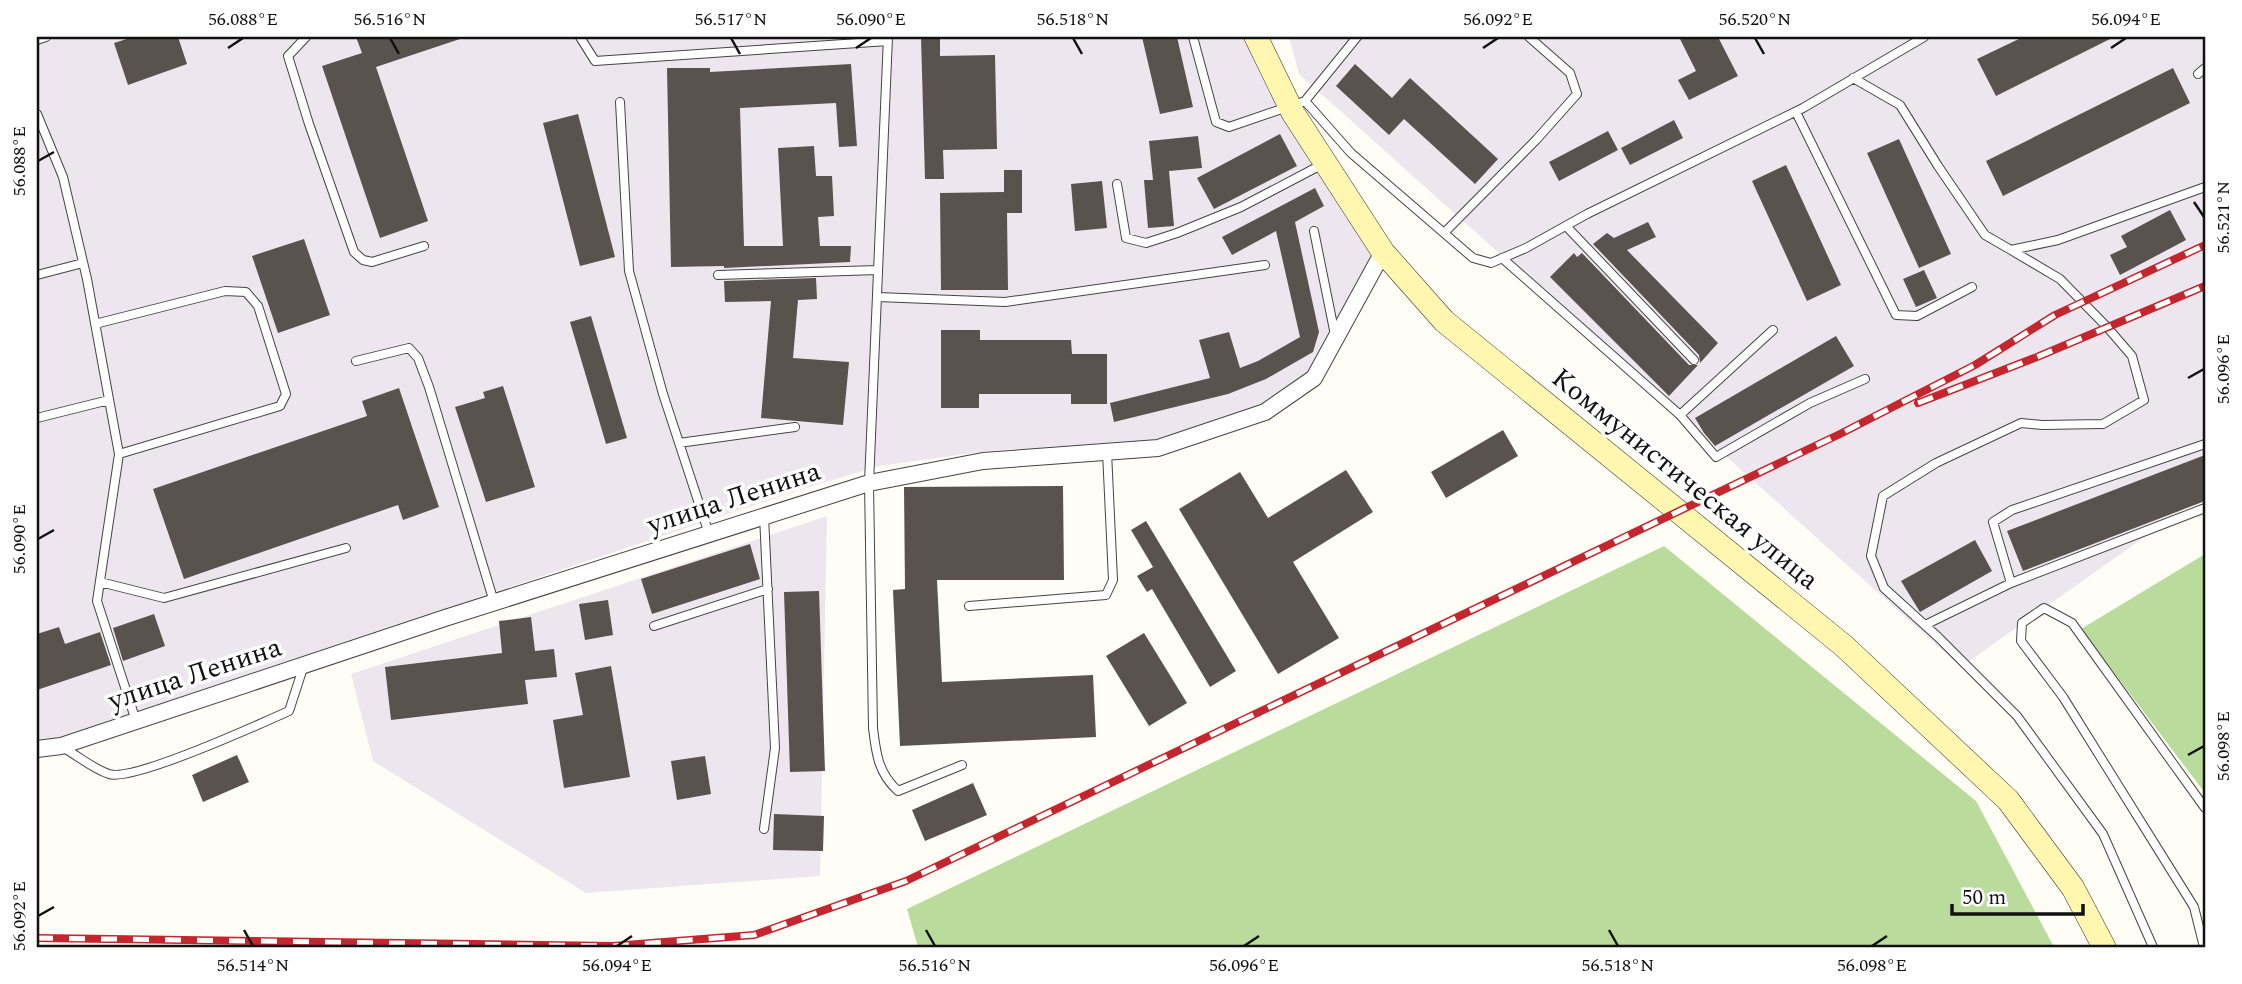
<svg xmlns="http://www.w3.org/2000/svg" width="2242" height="984" font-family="Spectral,serif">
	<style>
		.industrial { fill: #eee6ef }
		.forest { fill: #b9dc9c }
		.building { fill: #5a524d }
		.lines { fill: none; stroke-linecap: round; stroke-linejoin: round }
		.service-casing { stroke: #444; stroke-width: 10 }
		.minor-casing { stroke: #444; stroke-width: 18 }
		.secondary-casing { stroke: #333; stroke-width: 24 }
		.service { stroke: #fff; stroke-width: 8 }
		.minor { stroke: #fff; stroke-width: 16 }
		.secondary { stroke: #fff6b0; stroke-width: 23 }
		.rail-casing { stroke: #c4262e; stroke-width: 8 }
		.rail { stroke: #fff; stroke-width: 5; stroke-dasharray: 16; stroke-linecap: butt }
		.ticks { fill: none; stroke: #111; stroke-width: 2.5 }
		.labels { text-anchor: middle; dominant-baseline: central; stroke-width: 7; stroke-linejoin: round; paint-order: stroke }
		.street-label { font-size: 28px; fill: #111; stroke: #fff }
		.neatline { fill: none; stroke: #111; stroke-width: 2.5 }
		.ticks-label { font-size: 18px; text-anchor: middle; fill: #111 }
	</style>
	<rect width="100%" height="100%" fill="#fffdf5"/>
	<path class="industrial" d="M37,37H1249L1374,250L1309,373L1264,405L1159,440L988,451L879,466L800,490L60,737L37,742Z
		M1289,37H2205V494L1961,667L1299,74Z
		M827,516L820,876L586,893L373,761L351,674Z"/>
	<path class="forest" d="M1664,546L1976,801L2054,947H918L907,909Z
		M2205,554V793L2081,629Z"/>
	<path class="building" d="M133,37H178L187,64L128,85L114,43Z
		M356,37H459L460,39L376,67L428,221L380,238L322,66L362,53Z
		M921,37H940V56L995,55L997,149L943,150L944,179H925Z
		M1142,37H1177L1193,107L1160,114Z
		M1679,37H1718L1738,76L1689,100L1678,80L1696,71Z
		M2023,37H2114L1996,96L1977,59Z
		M851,64L857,146L839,147L836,103L740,108L744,246H783L778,148L814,146L816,176H832L834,216L818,217L820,246H851L850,262L724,268V266L671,267L667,68H710V72Z
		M1355,64L1392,98L1410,78L1498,159L1475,184L1404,119L1389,135L1336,86Z
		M2173,68L2190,103L2003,196L1986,161Z
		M578,114L615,257L580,266L543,123Z
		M1674,120L1683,138L1630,165L1621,148Z
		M1608,131L1618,150L1559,181L1549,162Z
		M1280,134L1297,166L1214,209L1197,178Z
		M1198,136L1202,168L1169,171L1174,226L1148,228L1144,180H1153L1149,141Z
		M1899,139L1951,254L1919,268L1867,153Z
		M1786,165L1841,285L1807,301L1752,181Z
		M1004,170H1022V213H1007L1008,290H941L940,193L1004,192Z
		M1102,181L1107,228L1075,231L1071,184Z
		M1315,188L1324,206L1295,222L1319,332L1313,352L1266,379L1228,394L1114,422L1110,403L1210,378L1199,340L1229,332L1240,368L1258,361L1300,337L1276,231L1232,255L1222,237Z
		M2170,210L2186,240L2120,275L2110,255L2127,247L2121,236Z
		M1648,222L1656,237L1627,250L1718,343L1700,363L1699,355L1593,244L1607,233L1614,238Z
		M304,239L330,315L278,333L252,256Z
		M1574,253L1577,257L1582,253L1689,365H1698L1669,396L1550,277Z
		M1924,270L1937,298L1916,307L1903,279Z
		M816,278L817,299L798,300L793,358L849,362L843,425L761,418L771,301L725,302L724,281Z
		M591,316L627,438L606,444L570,322Z
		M941,330H980V340H1071L1072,354H1107V404H1071V394H979V408H941Z
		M1836,336L1854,366L1715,446L1704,433L1695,418Z
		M503,386L535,487L486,502L455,407L485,398L483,392Z
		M399,388L439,507L403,520L398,505L184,579L153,489L367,416L362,401Z
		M1503,430L1518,456L1446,498L1431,472Z
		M2205,455V501L2023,571L2007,531Z
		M1346,470L1373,512L1293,562L1339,638L1278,674L1179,509L1240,472L1268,518Z
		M1063,486L1064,580H937L942,682L1093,675L1096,737L900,746L893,590L905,589L904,487Z
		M1146,521L1236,671L1210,687L1152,589L1147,592L1137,576L1153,567L1131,530Z
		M1975,540L1992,571L1920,612L1901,581Z
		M750,544L760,579L652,614L641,579Z
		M819,591L825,771L790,772L784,592Z
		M608,600L613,635L585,640L579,604Z
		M154,614L165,646L123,661L113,628Z
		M531,617L535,651L554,649L557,677L525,680L528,704L391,720L385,667L502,653L499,621Z
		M59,627L65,644L100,632L111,665L37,690V634Z
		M1144,633L1187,703L1149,726L1106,656Z
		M611,666L630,777L564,788L553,720L583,715L575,673Z
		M237,755L249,782L203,802L192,775Z
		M705,756L711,794L677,800L671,761Z
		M973,783L987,815L925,841L912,810Z
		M774,814L824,816L823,851L773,850Z"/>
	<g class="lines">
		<defs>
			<path id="service" d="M306,37L288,56L309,124L354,252L363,260L372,262L424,246
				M580,37L595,61L888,41
				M888,37L869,483L873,728C876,753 878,773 898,791L962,765
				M1193,37L1216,122L1229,127L1305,101L1351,153L1473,258L1491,263L1526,248L1587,214L1803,108L1924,37
				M37,40L46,37
				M2198,74L2205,68
				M1853,78L1900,105L1938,166L1985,235L2011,250L2058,240L2205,187
				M1305,101L1357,37
				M620,102L629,271L663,394L709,534
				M1796,112L1896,315L1917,316L1972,287
				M37,114L63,177L87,279L119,454L97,601L136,721
				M1117,184L1126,238L1146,243L1177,233L1241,207L1323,164
				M1566,226L1694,360
				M1314,231L1335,335
				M1444,233L1536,140L1577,94L1570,73L1529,37
				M2011,250L2060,279L2107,327L2132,356L2144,400L2103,424L2042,425L2021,423L1936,463L1883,496L1871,556L1884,588L1938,637L2017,716L2103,834L2153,947
				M1502,258L1680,415L1716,457L1810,403L1865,379
				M37,275L83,263
				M718,275L878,270
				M877,297L1005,302L1265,265
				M95,324L225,291L246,292L258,306L286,394L280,406L119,454
				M356,361L409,348L418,358L429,387L494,602
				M1680,415L1773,330
				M37,418L109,400
				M679,443L795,427
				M764,516L775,748L764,829
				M100,582L164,598L346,548
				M2011,583L1993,522L2012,510L2205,444
				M969,606L1106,595L1113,580L1107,452
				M1925,625L2011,583L2205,508
				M654,626L768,589
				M62,747C77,755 93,769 109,774C133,782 260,724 289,711L304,665
				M2204,947L2194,907L2063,697L2021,641L2022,623L2044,608L2072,623L2205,808"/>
			<path id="minor" d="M37,749L61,746L445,618L869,483L983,461L1158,448L1265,412L1314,378L1383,252"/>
			<path id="secondary" d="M1256,37L1293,113L1383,252L1444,321L1844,646L2008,800L2073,888L2104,947"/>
		</defs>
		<use href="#service" class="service-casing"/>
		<use href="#minor" class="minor-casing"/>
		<use href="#secondary" class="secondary-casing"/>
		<use href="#service" class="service"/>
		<use href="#minor" class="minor"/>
		<use href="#secondary" class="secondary"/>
		<defs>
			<path id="rail" d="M1918,403L2037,357L2205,286
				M37,938L613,946L754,935L906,881L1840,434L1975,365L2055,315L2205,245"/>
		</defs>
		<use href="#rail" class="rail-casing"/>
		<use href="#rail" class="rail"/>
	</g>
	<path class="ticks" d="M390,38L399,54M731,38L740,54M1073,38L1082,54M1755,38L1764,54M228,48L243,38M856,48L871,38M1483,48L1498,38M2111,48L2126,38M38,161L54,152M2194,202L2204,217M2188,378L2204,369M38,539L54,530M2188,755L2204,746M38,916L54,907M244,930L253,946M926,930L935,946M1609,930L1618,946M617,946L632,936M1244,946L1259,936M1872,946L1887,936"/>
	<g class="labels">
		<g class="street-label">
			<text transform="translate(1685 479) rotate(39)">Коммунистическая улица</text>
			<text transform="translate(734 498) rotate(-18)">улица Ленина</text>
			<text transform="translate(195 674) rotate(-18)">улица Ленина</text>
		</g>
	</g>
	<rect width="2242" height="984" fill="none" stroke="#ffffff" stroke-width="77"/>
	<path d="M1952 904v10h131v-10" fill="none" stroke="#111111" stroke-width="3.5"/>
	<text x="1962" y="904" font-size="21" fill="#111111" stroke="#ffffff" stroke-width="5" paint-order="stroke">50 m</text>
	<rect x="38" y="38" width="2166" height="908" class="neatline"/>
	<g class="ticks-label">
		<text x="243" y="25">56.088°E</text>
		<text x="390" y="25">56.516°N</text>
		<text x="731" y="25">56.517°N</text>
		<text x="871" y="25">56.090°E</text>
		<text x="1073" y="25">56.518°N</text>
		<text x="1498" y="25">56.092°E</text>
		<text x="1755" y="25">56.520°N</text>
		<text x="2126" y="25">56.094°E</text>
		<text transform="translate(19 161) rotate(-90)" y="6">56.088°E</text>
		<text transform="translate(2223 217) rotate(-90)" y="6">56.521°N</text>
		<text transform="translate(2223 369) rotate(-90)" y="6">56.096°E</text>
		<text transform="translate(19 539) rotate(-90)" y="6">56.090°E</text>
		<text transform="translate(2223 746) rotate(-90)" y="6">56.098°E</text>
		<text transform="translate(19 916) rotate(-90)" y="6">56.092°E</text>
		<text x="253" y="971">56.514°N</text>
		<text x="617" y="971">56.094°E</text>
		<text x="935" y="971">56.516°N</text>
		<text x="1244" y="971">56.096°E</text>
		<text x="1618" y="971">56.518°N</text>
		<text x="1872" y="971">56.098°E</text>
	</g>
</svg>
